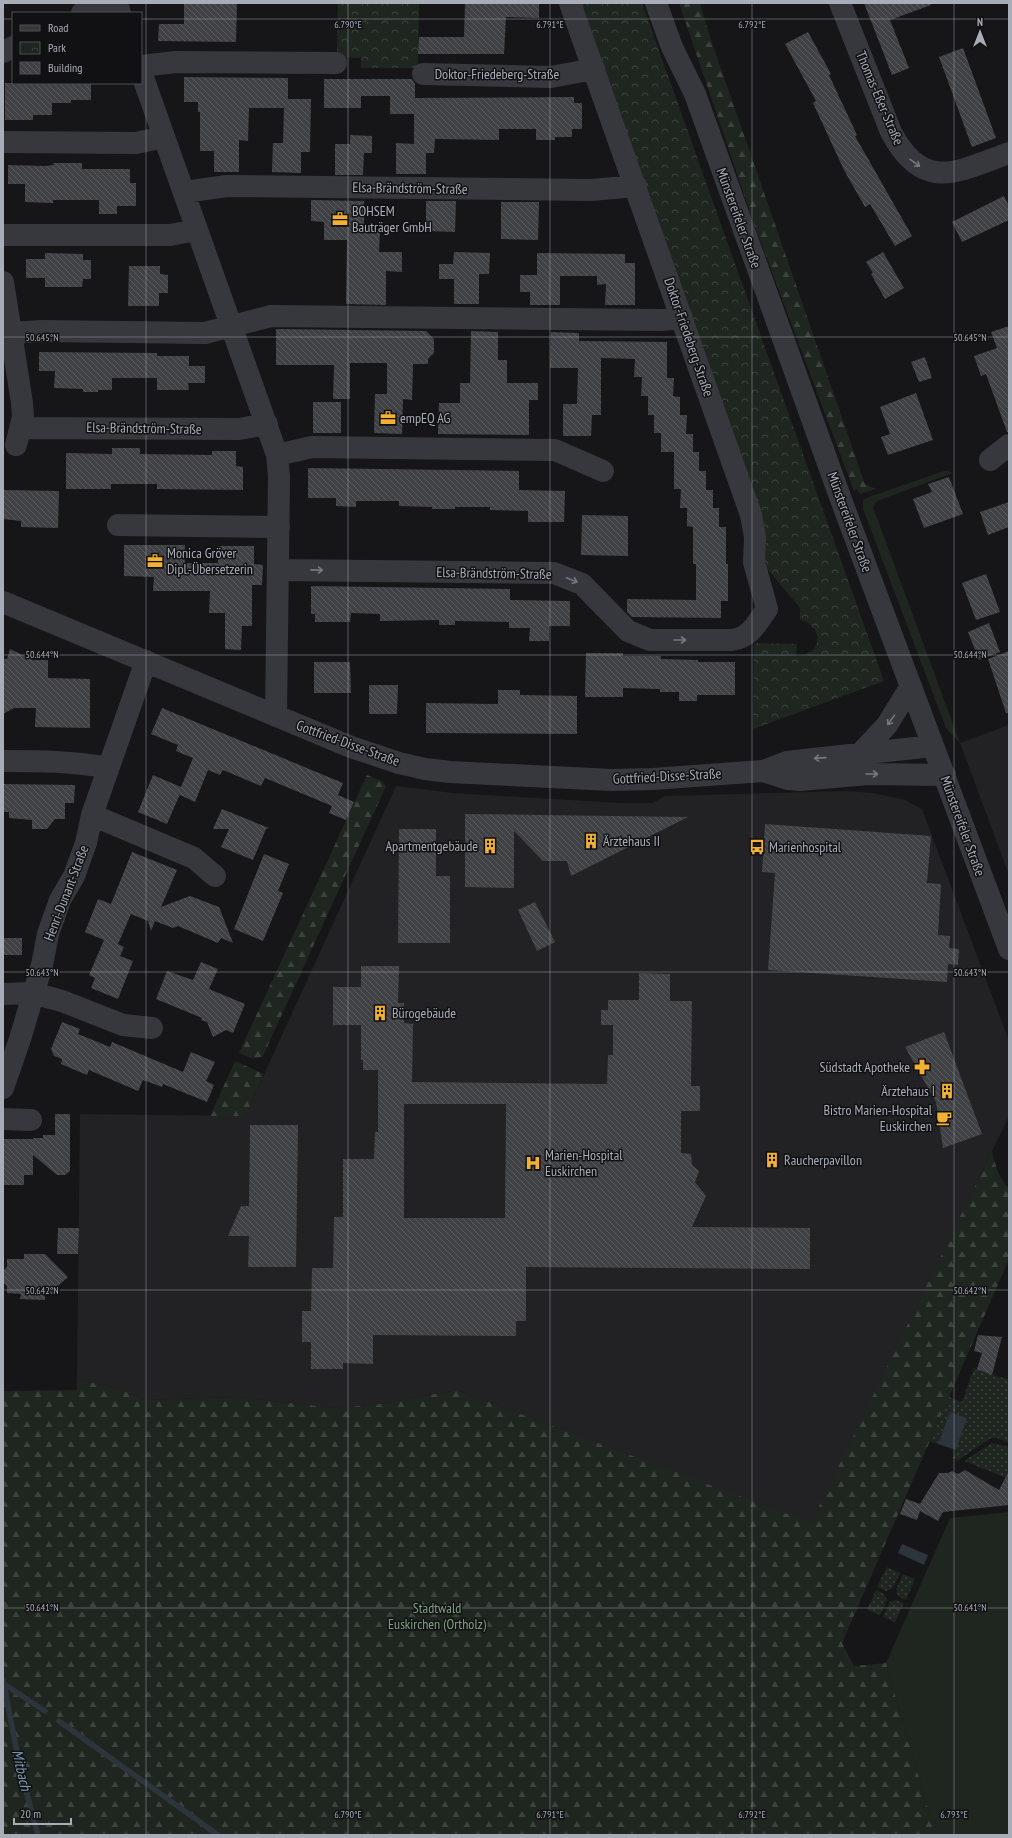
<svg xmlns="http://www.w3.org/2000/svg" width="1012" height="1838" font-family="'PT Sans Narrow',sans-serif">
	<style>
		.built { fill: #222225 }
		.grass { fill: #1e261f }
		.forest { fill: url(#forest-firs) }
		.park { fill: url(#park-crowns) }
		.garden { fill: url(#garden-dots) }
		.water { fill: #2c353c }
		.lines { fill: none; stroke-linecap: round; stroke-linejoin: round }
		.stream { stroke: #2c353c; stroke-width: 5.5 }
		.building { fill: url(#building-back-hatch); fill-rule: evenodd }
		.minor { stroke: #37383d; stroke-width: 22 }
		.oneway { stroke: #757881 }
		.ticks { fill: none; stroke: #a8adb8; stroke-width: 1; stroke-opacity: 0.45 }
		.labels { text-anchor: middle; dominant-baseline: central; stroke-width: 3; stroke-linejoin: round; paint-order: stroke }
		.street-label { font-size: 14px; fill: #a8adb8; stroke: #111113 }
		.poi-label { font-size: 14px; fill: #a8adb8; stroke: #111113; text-anchor: start }
		.park-label { font-size: 14px; fill: #7fa381; stroke: #111113 }
		.water-label { font-size: 15px; font-style: italic; fill: #7f9bb3; stroke: #111113 }
		.ticks-label { font-size: 10px; text-anchor: middle; fill: #a8adb8; stroke: #111113; stroke-width: 3; stroke-linejoin: round; paint-order: stroke }
	</style>
	<defs>
		<pattern id="forest-firs" width="22" height="20" patternUnits="userSpaceOnUse"><rect width="22" height="20" fill="#1e261f"/><path d="M5 1l3.5 6h-7zM16 11l3.5 6h-7z" fill="#3c433d"/></pattern>
		<pattern id="park-crowns" width="20" height="18" patternUnits="userSpaceOnUse"><rect width="20" height="18" fill="#1e261f"/><path d="M2 6a3 3 0 1 1 6 0M12 15a3 3 0 1 1 6 0" fill="none" stroke="#3c433d"/></pattern>
		<pattern id="garden-dots" width="8" height="8" patternUnits="userSpaceOnUse"><rect width="8" height="8" fill="#1e261f"/><path d="M2 2h.1M6 6h.1" fill="none" stroke="#3c433d" stroke-width="1.8" stroke-linecap="round"/></pattern>
		<pattern id="building-back-hatch" width="6" height="6" patternUnits="userSpaceOnUse"><rect width="6" height="6" fill="#404145"/><path d="M-1 5l2 2M0 0l6 6M5-1l2 2" fill="none" stroke="#595a5e"/></pattern>
	</defs>
	<rect width="100%" height="100%" fill="#161618"/>
	<path class="built" d="M1009,725V875L960,743Z
		M396,786L453,793L620,803H653L665,796L845,791L873,793L905,800L922,809L1009,1041V1116L811,1524L457,1390L381,1404L337,1408L235,1397L145,1400L118,1389L77,1379L80,1114L245,1116Z"/>
	<path class="grass" d="M944,471H949L953,473L880,500L876,502L873,507L960,743L946,728L863,509V500L866,498Z
		M1009,1512V1835H939L928,1809L886,1663L950,1518Z"/>
	<path class="forest" d="M679,3H700L710,37L865,484L876,489L860,494L857,489L854,491L753,221Z
		M367,775L382,781L386,786L382,795L263,1056C254,1061 248,1057 239,1053Z
		M235,1061L264,1074L245,1116H210Z
		M992,1151C995,1165 999,1178 1009,1189V1259L842,1643L854,1666L886,1663L928,1809L939,1835H3V1391L77,1390V1379L118,1389L145,1400L235,1397L337,1408L381,1404L457,1390L811,1523Z"/>
	<path class="park" d="M338,3H419L418,68H361V58L337,57Z
		M580,3H642L884,681L753,729L754,643L797,644L796,656C823,656 825,626 800,620V608L765,566Z"/>
	<path class="garden" d="M974,1368L1009,1380V1443L997,1438H991L958,1460L953,1458L967,1418L950,1412L938,1444L930,1441L949,1397L962,1402Z
		M992,1443L1009,1447V1479L964,1461Z
		M887,1567L900,1573L893,1588L886,1591L877,1587Z
		M903,1574L915,1579L906,1600L898,1596L896,1590Z
		M876,1590L884,1594L887,1600L880,1615L867,1610Z
		M896,1600L904,1603L895,1622L883,1617L890,1602Z"/>
	<path class="water" d="M950,1412L967,1418L956,1450L938,1444Z
		M902,1544L928,1555L924,1565L898,1553Z"/>
	<g class="lines">
		<path class="stream" d="M3,1680L20,1768L38,1835
			M4,1684L45,1711
			M59,1721L218,1835"/>
	</g>
	<path class="building" d="M184,3H237L236,42L158,41L159,24H184Z
		M465,3H539V18L506,17L504,54H418L419,37H464Z
		M864,3H931V5L890,20L909,68L892,75Z
		M808,32L831,74L829,75L857,135L855,136L912,236L895,246L870,204L865,207L844,170L813,103L816,101L785,44Z
		M963,48L996,138L972,147L939,57Z
		M184,77L288,78V99H311L310,152H301V173L272,172L273,143H283L284,108H249L248,141L239,140V172H214V151H200V112H198V102H184Z
		M324,79H412L415,84V98L574,97V103H582V129H572V137H555V140H536V129H499V140L435,139L434,153H426V174H396V143L414,144V114H390V96H361V108H324Z
		M5,83H91V100H71V103H52V115H33V120H5Z
		M350,135L372,136V153H364L363,175H335V144H350Z
		M53,163H82V169H130V183H136V206H117V214H99V200H53V203L25,202V184H8V165L45,166L54,165Z
		M1004,196L1009,206V220L962,242L952,222Z
		M311,200L364,201V230H380L379,252H402V272L386,271V305L346,304L347,240H324V222L311,221Z
		M426,201H456L455,232L426,231Z
		M501,202H539L538,240L501,239Z
		M454,252L490,253L489,274H479V304H454V279H439V264H453Z
		M883,252L904,288L885,299L871,274L873,273L866,262Z
		M45,253L83,254V260H91V279H83L82,287H45V278H26V259H45Z
		M537,253L625,254V263H635V305H605L606,284L597,285V276H560V305H530V292H520V275H537Z
		M129,266H160V274L168,275V293H159V306H128Z
		M1009,326V432H1007L986,374L981,376L974,356L997,348L991,332Z
		M276,329L426,331L434,339V353L428,359V364H413L412,400L403,399L402,434L374,433L375,394H387V363H350V399H333L334,365H276Z
		M471,331L498,332V360H507V383H538V400H529V435L438,434L439,403H460V383H470Z
		M551,332L579,333V341L667,342V378H674L673,396L680,397V415H687L686,434H693V452H699V471H706V490H713V508H719V527H726V564H728V601H721V618L632,617L627,612V599L696,600V564H693V527L687,526V508H680L681,489H674V452H661V433H654V415H648V396H641L642,377H634L635,359L601,358V415H592L591,436H563V404H577L578,368H550Z
		M39,352L157,353V356H189V366H205V383H188L189,390H157V378H112V390H98V392H83V389L54,388L55,371H39Z
		M925,357L932,378L919,382L911,362Z
		M916,393L933,440L888,455L881,437L890,434L880,407Z
		M313,402H341V433H313Z
		M112,448H140V454L212,455V451H236V466L243,467V490L157,489V484H111V489H66V453L112,454Z
		M308,468L519,471V490L565,491L564,522H528V511L490,510V507H455V509H432V507L399,506V501H356V507L336,506V498H308Z
		M949,477L963,514L924,528L913,499L932,492L928,484Z
		M3,490L59,491L58,528L21,527V521L3,519Z
		M1009,502V527L988,535L980,512Z
		M582,515L628,516V556L581,555Z
		M124,545H185V563H218L219,546H254V564L263,565L262,585H252V626H242L241,650L225,649V613H209L210,591H153L154,577L124,576Z
		M986,574L1000,612L976,620L962,583Z
		M311,586L510,589V600L570,601V626H549V641H529L530,628H509V622L455,621V625H439V620L380,621V614L351,613L350,622H315V614H311Z
		M989,623L1000,652L979,660L968,632Z
		M10,649L33,660H48V678L90,679V728L35,727L36,708H14L3,714V659H7Z
		M1009,651V713H1006L988,659Z
		M586,653H623V656H661V659L698,660V662H735V695H697V701H679V692H660V689L623,688V697H585Z
		M314,662H350L351,693H314Z
		M369,685H398L397,714H369Z
		M498,690H520V695L577,696V734L426,733V703L498,704Z
		M162,708L343,783L338,795L354,802L346,820L329,813L332,806L265,778L261,786L223,770L220,775L208,770L195,802L180,795V794L167,824L138,812L153,775L181,787L193,758L176,751L178,745L151,734Z
		M3,784L75,785L74,803H65V819H55L47,829H32V820L9,818V812H3Z
		M222,809L269,828L266,829L253,860L221,847L229,829H213Z
		M465,814L538,815L688,817L571,876L567,861H543L514,831V888L465,887Z
		M765,824L931,836L927,883L941,884L938,935L950,936L949,948L959,949L958,965L948,964L947,982L768,970L775,873L762,872Z
		M399,829H436V876H450V943H398Z
		M132,852L177,870L161,907L190,896L219,907L233,943L221,938L218,943L178,926L173,928L155,921L151,931L148,921L131,914L118,944L124,947L120,956L133,961L118,999L91,988L95,978L89,975L104,940L85,932L98,899L111,904Z
		M264,854L289,864L278,891L283,893L263,941L234,929Z
		M535,902L555,942L537,951L518,910Z
		M3,938H22V955H3Z
		M201,962L218,969L209,989L245,1004L233,1033L226,1030L213,1037L207,1022L201,1020L202,1018L156,999L167,971L193,980Z
		M361,966H399L398,1003H404V1023L413,1024L412,1082L607,1084L608,1055H613V1025H601V1010H608V1000H639V973L670,974V1001H692L691,1086H700V1111H681V1153L691,1154L692,1165L699,1171L695,1182L706,1196L692,1227L810,1228V1269L526,1267V1321H516V1336L373,1335V1364L343,1363V1369H311V1342H302V1311H311L312,1268H333L334,1217H343V1159H374L375,1132H378V1070H363V1060H361V1025H333V987H361ZM404,1104H506L505,1218H404Z
		M62,1022L80,1029L78,1034L110,1047L112,1042L183,1072L191,1052L215,1062L206,1081L214,1085L207,1102L163,1084L162,1087L143,1080L138,1091L89,1070L87,1075L61,1064L62,1059L54,1056L51,1049Z
		M944,1032L982,1134L943,1148L936,1102L905,1047Z
		M55,1114H70V1171L65,1175H57L33,1155V1175H24V1185H4V1139H33V1138H43V1135H55Z
		M250,1125H298L296,1267H248L249,1236H228L241,1206H249Z
		M58,1228H79L78,1254H57Z
		M24,1254H45L68,1277L58,1286V1294H45V1300L20,1299L21,1294L7,1293V1286L3,1282V1271L7,1267V1259H24Z
		M978,1335L1002,1337L992,1375L977,1369L982,1353L974,1351Z
		M965,1470L999,1490L1009,1471V1505L943,1512L938,1521L920,1511L917,1520L900,1514L906,1499L920,1504L939,1473H948L952,1471L958,1474Z"/>
	<g class="lines">
		<path class="minor" d="M117,3L120,13
			M656,3L672,47L695,94L843,505L1009,949
			M840,3L891,132C923,193 957,172 1009,153
			M82,13L103,3
			M3,52L13,47
			M141,66L176,62L336,63
			M141,72L277,455L279,476L276,716
			M423,74L551,77L594,69
			M3,142L136,143L164,137
			M184,192L227,186L591,190L636,186
			M3,235H170L197,230
			M3,282L22,403L23,417L16,445
			M11,333L42,331L205,333L271,316L661,320L682,318
			M20,428L239,429L267,424
			M277,455L312,447L555,450L603,471
			M990,460L1009,445
			M118,525L279,527
			M278,570L554,573L582,584L628,631L650,640H732C751,637 756,624 767,609L754,562L755,537L751,515L570,3
			M3,602L351,747L399,763L425,769L450,772L612,780L653,779L763,771L787,762L804,760L933,746
			M859,755L887,725L911,686
			M3,761C39,761 73,761 108,768
			M763,771L788,779L800,780L868,774L945,775
			M92,815L194,858L215,876
			M3,994L32,993L62,1001L123,1025L152,1028
			M3,1088L20,1039L42,965L48,934L60,900L74,876L86,843L92,815L146,661
			M3,1119L31,1120"/>
	</g>
	<defs><path id="oneway-shaft" d="M-6 0H5M1.5-3L5.5 0L1.5 3" fill="none" stroke-width="1.6" stroke-linecap="round" stroke-linejoin="round"/></defs>
	<g class="oneway">
		<use href="#oneway-shaft" transform="translate(915 163) rotate(36)"/>
		<use href="#oneway-shaft" transform="translate(317 570) rotate(1)"/>
		<use href="#oneway-shaft" transform="translate(572 580) rotate(22)"/>
		<use href="#oneway-shaft" transform="translate(680 640)"/>
		<use href="#oneway-shaft" transform="translate(891 720) rotate(126)"/>
		<use href="#oneway-shaft" transform="translate(820 758) rotate(176)"/>
		<use href="#oneway-shaft" transform="translate(872 774)"/>
	</g>
	<path class="ticks" d="M146,3V1835M348,3V1835M550,3V1835M752,3V1835M954,3V1835M3,19H13M141,19H1009M3,337H1009M3,655H1009M3,972H1009M3,1290H1009M3,1608H1009"/>
	<defs>
		<symbol id="office-bare" viewBox="-9 -9 18 18"><path d="M-6-3h4V-5.5h4V-3h4V5H-6ZM-1-4.5V-3h2v-1.5ZM-6 0V1H6V0Z" fill="#f2b134" stroke="#111113" stroke-width="2.5" paint-order="stroke"/></symbol>
		<symbol id="building-bare" viewBox="-9 -9 18 18"><path d="M-4-6H4V6H1V3H-1V6H-4ZM-2.5-4.3h1.7v1.8h-1.7ZM.8-4.3h1.7v1.8H.8ZM-2.5-1h1.7V.8h-1.7ZM.8-1h1.7V.8H.8Z" fill="#f2b134" stroke="#111113" stroke-width="2.5" paint-order="stroke"/></symbol>
		<symbol id="bus-bare" viewBox="-9 -9 18 18"><path d="M-5-6H5V4H4V6H2V4H-2V6H-4V4H-5ZM-3.5-4V0h7V-4ZM-3.5 1.2v1.5H-2V1.2ZM2 1.2v1.5H3.5V1.2Z" fill="#f2b134" stroke="#111113" stroke-width="2.5" paint-order="stroke"/></symbol>
		<symbol id="pharmacy-bare" viewBox="-9 -9 18 18"><path d="M-2-6h4v4h4v4h-4v4h-4v-4h-4v-4h4Z" fill="#f2b134" stroke="#111113" stroke-width="2.5" paint-order="stroke"/></symbol>
		<symbol id="cafe-bare" viewBox="-9 -9 18 18"><path d="M-5.5-4.5H6V0H3Q3 3.5 0 3.5H-2.5Q-5.5 3.5-5.5 0ZM3-3.2v2h1.7v-2ZM-6 4.5H4V6H-6Z" fill="#f2b134" stroke="#111113" stroke-width="2.5" paint-order="stroke"/></symbol>
		<symbol id="hospital-bare" viewBox="-9 -9 18 18"><path d="M-5-5h3v3.5h4V-5h3V5h-3V1.5h-4V5h-3Z" fill="#f2b134" stroke="#111113" stroke-width="2.5" paint-order="stroke"/></symbol>
	</defs>
	<g fill-rule="evenodd">
		<use href="#office-bare" x="329" y="208" width="22" height="22"/>
		<use href="#office-bare" x="377" y="407" width="22" height="22"/>
		<use href="#office-bare" x="144" y="550" width="22" height="22"/>
		<use href="#building-bare" x="580" y="830" width="22" height="22"/>
		<use href="#building-bare" x="479" y="835" width="22" height="22"/>
		<use href="#bus-bare" x="746" y="836" width="22" height="22"/>
		<use href="#building-bare" x="369" y="1002" width="22" height="22"/>
		<use href="#pharmacy-bare" x="911" y="1056" width="22" height="22"/>
		<use href="#building-bare" x="936" y="1080" width="22" height="22"/>
		<use href="#cafe-bare" x="933" y="1107" width="22" height="22"/>
		<use href="#building-bare" x="761" y="1149" width="22" height="22"/>
		<use href="#hospital-bare" x="522" y="1152" width="22" height="22"/>
	</g>
	<g class="labels">
		<g class="street-label">
			<text x="497" y="74">Doktor-Friedeberg-Straße</text>
			<text transform="translate(880 98) rotate(67)">Thomas-Eßer-Straße</text>
			<text transform="translate(410 188) rotate(1)">Elsa-Brändström-Straße</text>
			<text transform="translate(739 218) rotate(70)">Münstereifeler Straße</text>
			<text transform="translate(689 337) rotate(71)">Doktor-Friedeberg-Straße</text>
			<text transform="translate(144 428) rotate(1)">Elsa-Brändström-Straße</text>
			<text transform="translate(850 522) rotate(70)">Münstereifeler Straße</text>
			<text transform="translate(494 573) rotate(1)">Elsa-Brändström-Straße</text>
			<text transform="translate(348 743) rotate(20)">Gottfried-Disse-Straße</text>
			<text transform="translate(667 776) rotate(-3)">Gottfried-Disse-Straße</text>
			<text transform="translate(963 826) rotate(70)">Münstereifeler Straße</text>
			<text transform="translate(66 893) rotate(-69)">Henri-Dunant-Straße</text>
		</g>
		<g class="poi-label">
			<text x="352" y="211">BOHSEM<tspan x="352" dy="16">Bauträger GmbH</tspan></text>
			<text x="400" y="418">empEQ AG</text>
			<text x="167" y="553">Monica Gröver<tspan x="167" dy="16">Dipl.-Übersetzerin</tspan></text>
			<text x="603" y="841">Ärztehaus II</text>
			<text x="478" y="846" text-anchor="end">Apartmentgebäude</text>
			<text x="769" y="847">Marienhospital</text>
			<text x="392" y="1013">Bürogebäude</text>
			<text x="910" y="1067" text-anchor="end">Südstadt Apotheke</text>
			<text x="935" y="1091" text-anchor="end">Ärztehaus I</text>
			<text x="932" y="1110" text-anchor="end">Bistro Marien-Hospital<tspan x="932" dy="16">Euskirchen</tspan></text>
			<text x="545" y="1155">Marien-Hospital<tspan x="545" dy="16">Euskirchen</tspan></text>
			<text x="784" y="1160">Raucherpavillon</text>
		</g>
		<g class="park-label">
			<text x="437" y="1608">Stadtwald<tspan x="437" dy="16">Euskirchen (Ortholz)</tspan></text>
		</g>
		<g class="water-label">
			<text transform="translate(22 1770) rotate(77)">Mitbach</text>
		</g>
	</g>
	<g class="ticks-label">
		<text x="348" y="28">6.790°E</text>
		<text x="550" y="28">6.791°E</text>
		<text x="752" y="28">6.792°E</text>
		<text x="42" y="341">50.645°N</text>
		<text x="970" y="341">50.645°N</text>
		<text x="42" y="658">50.644°N</text>
		<text x="970" y="658">50.644°N</text>
		<text x="42" y="976">50.643°N</text>
		<text x="970" y="976">50.643°N</text>
		<text x="42" y="1294">50.642°N</text>
		<text x="970" y="1294">50.642°N</text>
		<text x="42" y="1611">50.641°N</text>
		<text x="970" y="1611">50.641°N</text>
		<text x="348" y="1818">6.790°E</text>
		<text x="550" y="1818">6.791°E</text>
		<text x="752" y="1818">6.792°E</text>
		<text x="954" y="1818">6.793°E</text>
	</g>
	<rect width="1012" height="1838" fill="none" stroke="#a8adb8" stroke-width="8"/>
	<rect x="12" y="12" width="130" height="72" fill="#111113" stroke="#4d4f55"/>
	<rect x="20" y="25" width="20" height="6" fill="#37383d" stroke="#4d4f55"/>
	<text x="48" y="32" font-size="12" fill="#a8adb8">Road</text>
	<rect x="20" y="42" width="20" height="12" fill="url(#park-crowns)" stroke="#4d4f55"/>
	<text x="48" y="52" font-size="12" fill="#a8adb8">Park</text>
	<rect x="20" y="62" width="20" height="12" fill="url(#building-back-hatch)" stroke="#4d4f55"/>
	<text x="48" y="72" font-size="12" fill="#a8adb8">Building</text>
	<g transform="translate(980 32)" stroke="#111113" stroke-width="3" paint-order="stroke">
	<path d="M0-3L7 15L0 10L-7 15Z" fill="#a8adb8"/>
	<text y="-6" font-size="11" font-weight="bold" text-anchor="middle" fill="#a8adb8">N</text>
	</g>
	<path d="M14 1818v6h57v-6" fill="none" stroke="#a8adb8" stroke-width="2"/>
	<text x="20" y="1818" font-size="12" fill="#a8adb8" stroke="#111113" stroke-width="3" paint-order="stroke">20 m</text>
</svg>
